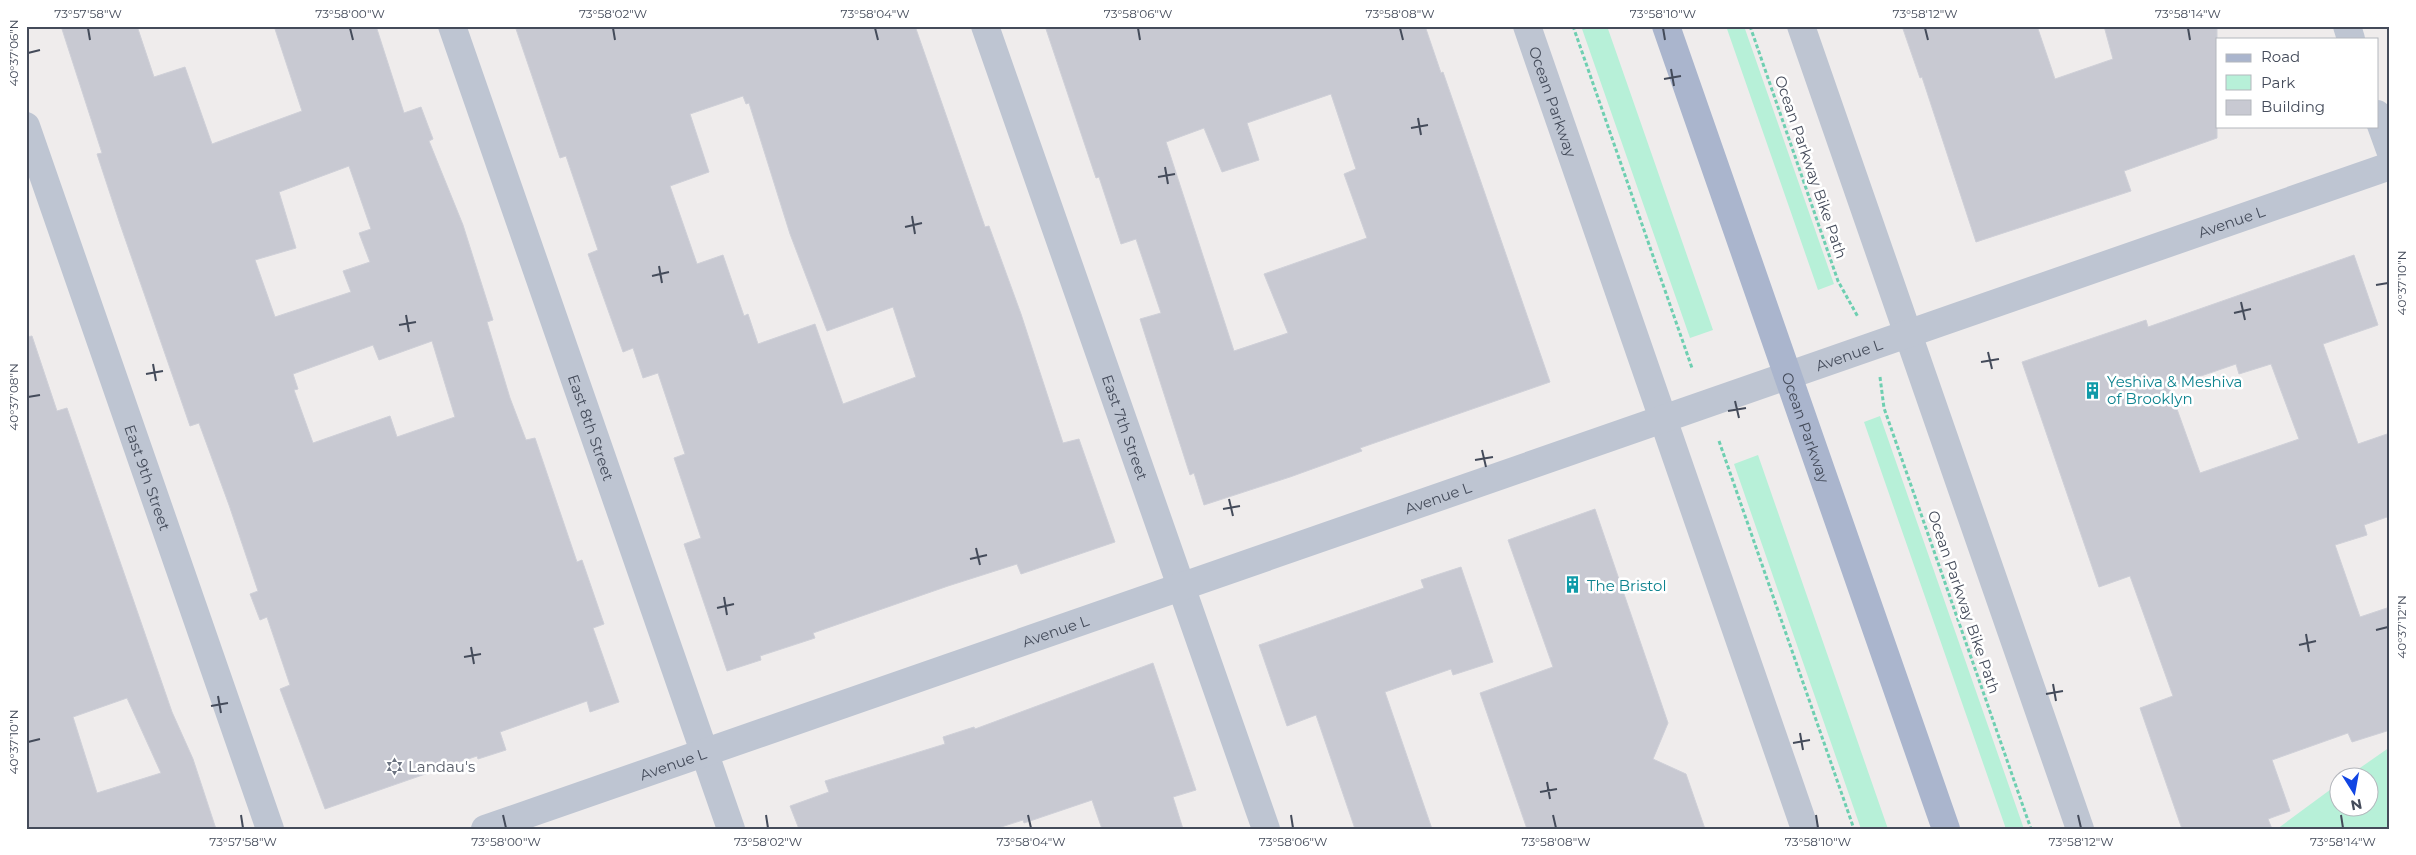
<svg xmlns="http://www.w3.org/2000/svg" width="2416" height="855" font-family="Montserrat,sans-serif">
	<style>
		.green { fill: #b7f0d8 }
		.building { fill: #c8c9d2; stroke: #cfd0d8; fill-rule: evenodd }
		.lines { fill: none; stroke-linecap: round; stroke-linejoin: round }
		.path { stroke: #6ecfb1; stroke-width: 3; stroke-dasharray: 4 2.5; stroke-linecap: butt }
		.minor { stroke: #bec5d2; stroke-width: 28 }
		.major { stroke: #aab5cd; stroke-width: 28 }
		.ticks { fill: none; stroke: #444b5a; stroke-width: 2 }
		.labels { text-anchor: middle; dominant-baseline: central; stroke-width: 5; stroke-linejoin: round; paint-order: stroke }
		.street-label { font-size: 15px; fill: #444b5a; stroke: #fff }
		.culture-label { font-size: 15px; fill: #0d838f; stroke: #fff; text-anchor: start }
		.worship-label { font-size: 15px; fill: #5b616d; stroke: #fff; text-anchor: start }
		.neatline { fill: none; stroke: #444b5a; stroke-width: 2 }
		.ticks-label { font-size: 12px; text-anchor: middle; fill: #444b5a }
	</style>
	<rect width="100%" height="100%" fill="#efecec"/>
	<path class="green" d="M1581,26H1607L1713,330L1690,338Z
		M1726,26H1744L1834,284L1818,290Z
		M1880,416L2024,829H2006L1864,422Z
		M1758,455L1888,829H1861L1734,464Z
		M2390,747V829H2277L2338,784V808H2368V778L2347,777Z"/>
	<path class="building" d="M61,26H137L154,77L185,67L212,144L302,111L274,26H376L404,113L421,107L433,139L429,141L463,225L493,320L487,322L510,398L526,440L535,438L577,562L582,560L604,624L593,628L619,702L590,712L587,701L500,732L506,750L478,759L477,756L325,809L280,689L290,685L267,617L260,620L250,594L258,591L229,505L199,423L190,426L120,224L97,154L102,153ZM349,166L371,229L359,233L370,262L343,271L351,292L275,317L255,260L296,248L279,192ZM432,341L455,417L397,437L390,416L313,443L294,390L298,389L293,374L373,345L379,360Z
		M515,26H915L985,227L989,226L1021,314L1063,443L1079,439L1115,542L1021,574L1017,564L948,586L813,633L815,638L760,656L761,660L727,671L684,544L701,538L674,458L685,454L658,373L643,378L633,348L623,352L588,254L598,250L566,156L560,158ZM743,96L746,104L749,103L790,234L827,331L893,307L916,377L843,404L815,324L758,344L748,314L744,316L723,255L697,264L670,186L709,172L690,114Z
		M1045,26H1425L1441,73L1443,72L1550,382L1360,448L1362,451L1290,477L1204,505L1194,473L1190,475L1140,319L1161,313L1136,239L1121,244L1099,177L1096,178ZM1331,94L1356,169L1344,174L1367,238L1264,274L1288,333L1234,351L1166,142L1204,128L1222,172L1259,160L1247,123Z
		M1902,26H2037L2055,79L2113,59L2104,26H2217V138L2124,171L2131,191L1976,242L1922,77L1920,78Z
		M2354,255L2378,325L2323,344L2358,444L2390,433V516L2364,525L2367,535L2335,545L2360,617L2390,607V730L2352,742L2348,733L2272,760L2290,811L2268,819L2272,829H2182L2140,708L2173,696L2130,576L2099,587L2022,362L2146,320L2148,327ZM2236,364L2239,374L2271,364L2299,439L2200,473L2169,387Z
		M32,336L57,411L67,408L172,712L193,759L216,829H26V337ZM127,698L161,773L97,793L73,717Z
		M1595,509L1668,723L1653,759L1686,774L1705,829H1527L1480,693L1553,667L1508,540Z
		M1461,567L1493,662L1453,675L1451,669L1385,692L1432,829H1355L1316,715L1287,726L1259,645L1424,588L1421,580Z
		M1153,663L1196,790L1173,797L1183,829H1102L1092,800L1024,823L1023,820L995,829H799L790,806L829,792L825,781L945,744L943,737L974,727L975,729Z"/>
	<g class="lines">
		<path class="path" d="M1573,26L1692,368
			M1750,26L1838,281L1858,317
			M1880,377L1884,408L2031,829
			M1719,441L1854,829"/>
		<g class="minor">
			<path id="s1" d="M452,26L731,829"/>
			<path id="s2" d="M985,26L1266,829"/>
			<path id="s3" d="M1527,26L1805,829"/>
			<path d="M1801,26L2080,829"/>
			<path d="M2347,26L2351,39"/>
			<path d="M2377,114L2390,150"/>
			<path id="s4" d="M26,126L270,829"/>
			<path id="s5" d="M485,829L2390,166"/>
		</g>
		<path class="major" id="s6" d="M1666,26L1946,829"/>
	</g>
	<path class="ticks" d="M88,28L90,40M350,28L353,40M613,28L615,40M875,28L878,40M1138,28L1140,40M1400,28L1403,40M1663,28L1665,40M1925,28L1928,40M2188,28L2190,40M28,53L40,50M1671,69L1674,86M1664,79L1681,76M1418,118L1421,135M1411,128L1428,125M1165,167L1168,184M1158,177L1175,174M912,216L915,234M905,227L922,223M659,266L662,283M652,276L669,272M2376,285L2388,283M2241,302L2245,320M2234,313L2251,309M406,315L409,332M399,325L416,322M1988,352L1992,369M1981,362L1999,359M153,364L156,381M146,374L163,371M28,397L40,395M1735,401L1739,418M1728,411L1746,408M1482,450L1486,467M1475,460L1493,457M1229,499L1233,516M1223,509L1240,506M976,548L980,565M970,559L987,555M724,597L727,615M717,608L734,604M2376,630L2388,627M2306,634L2309,652M2299,645L2316,641M471,647L474,664M464,657L481,654M2053,684L2056,701M2046,694L2063,691M218,696L221,713M211,706L228,703M1800,733L1803,750M28,742L40,739M1793,743L1810,740M1547,782L1550,799M1540,792L1557,789M241,815L243,828M503,815L506,828M766,815L768,828M1028,815L1031,828M1291,815L1293,828M1553,815L1556,828M1816,815L1818,828M2078,815L2081,828M2341,815L2343,828"/>
	<defs>
		<symbol id="building-bare" viewBox="-9 -9 18 18"><path d="M-4-6H4V6H1V3H-1V6H-4ZM-2.5-4.3h1.7v1.8h-1.7ZM.8-4.3h1.7v1.8H.8ZM-2.5-1h1.7V.8h-1.7ZM.8-1h1.7V.8H.8Z" fill="#0f9aa8" stroke="#fff" stroke-width="2.5" paint-order="stroke"/></symbol>
		<symbol id="synagogue-bare" viewBox="-9 -9 18 18"><path d="M0-6.5L5.6 3.2H-5.6ZM0 6.5L5.6-3.2H-5.6Z" fill="#6b7280" stroke="#fff" stroke-width="2.5" paint-order="stroke"/></symbol>
	</defs>
	<g fill-rule="evenodd">
		<use href="#building-bare" x="2080" y="378" width="25" height="25"/>
		<use href="#building-bare" x="1560" y="572" width="25" height="25"/>
		<use href="#synagogue-bare" x="382" y="754" width="25" height="25"/>
	</g>
	<g class="labels">
		<g class="street-label">
			<text stroke="none"><textPath href="#s3" startOffset="80">Ocean Parkway</textPath></text>
			<text transform="translate(1811 167) rotate(71)">Ocean Parkway Bike Path</text>
			<text stroke="none"><textPath href="#s5" startOffset="1849">Avenue L</textPath></text>
			<text stroke="none"><textPath href="#s5" startOffset="1444">Avenue L</textPath></text>
			<text stroke="none"><textPath href="#s1" startOffset="425">East 8th Street</textPath></text>
			<text stroke="none"><textPath href="#s6" startOffset="425">Ocean Parkway</textPath></text>
			<text stroke="none"><textPath href="#s2" startOffset="425">East 7th Street</textPath></text>
			<text stroke="none"><textPath href="#s4" startOffset="372">East 9th Street</textPath></text>
			<text stroke="none"><textPath href="#s5" startOffset="1009">Avenue L</textPath></text>
			<text transform="translate(1964 602) rotate(71)">Ocean Parkway Bike Path</text>
			<text stroke="none"><textPath href="#s5" startOffset="604">Avenue L</textPath></text>
			<text stroke="none"><textPath href="#s5" startOffset="199">Avenue L</textPath></text>
		</g>
		<g class="culture-label">
			<text x="2107" y="381">Yeshiva &amp; Meshiva<tspan x="2107" dy="17">of Brooklyn</tspan></text>
			<text x="1587" y="585">The Bristol</text>
		</g>
		<g class="worship-label">
			<text x="408" y="766">Landau's</text>
		</g>
	</g>
	<rect width="2416" height="855" fill="none" stroke="#ffffff" stroke-width="55"/>
	<rect x="2216" y="38" width="162" height="90" fill="#ffffff" stroke="#b4b7bd"/>
	<rect x="2226" y="54" width="25" height="8" fill="#aab5cd" stroke="#b4b7bd"/>
	<text x="2261" y="62" font-size="15" fill="#444b5a">Road</text>
	<rect x="2226" y="75" width="25" height="15" fill="#b7f0d8" stroke="#b4b7bd"/>
	<text x="2261" y="88" font-size="15" fill="#444b5a">Park</text>
	<rect x="2226" y="100" width="25" height="15" fill="#c8c9d2" stroke="#b4b7bd"/>
	<text x="2261" y="112" font-size="15" fill="#444b5a">Building</text>
	<g transform="translate(2354 792) rotate(169)"><circle r="24" fill="#ffffff" stroke="#b4b7bd"/>
	<path d="M0-4L9 19L0 12L-9 19Z" fill="#1145e3"/>
	<text y="-8" font-size="14" font-weight="bold" text-anchor="middle" fill="#444b5a">N</text>
	</g>
	<rect x="28" y="28" width="2360" height="800" class="neatline"/>
	<g class="ticks-label">
		<text x="88" y="18">73°57'58"W</text>
		<text x="350" y="18">73°58'00"W</text>
		<text x="613" y="18">73°58'02"W</text>
		<text x="875" y="18">73°58'04"W</text>
		<text x="1138" y="18">73°58'06"W</text>
		<text x="1400" y="18">73°58'08"W</text>
		<text x="1663" y="18">73°58'10"W</text>
		<text x="1925" y="18">73°58'12"W</text>
		<text x="2188" y="18">73°58'14"W</text>
		<text transform="translate(14 53) rotate(-90)" y="4">40°37'06"N</text>
		<text transform="translate(2402 283) rotate(-90)" y="4">40°37'10"N</text>
		<text transform="translate(14 397) rotate(-90)" y="4">40°37'08"N</text>
		<text transform="translate(2402 627) rotate(-90)" y="4">40°37'12"N</text>
		<text transform="translate(14 742) rotate(-90)" y="4">40°37'10"N</text>
		<text x="243" y="846">73°57'58"W</text>
		<text x="506" y="846">73°58'00"W</text>
		<text x="768" y="846">73°58'02"W</text>
		<text x="1031" y="846">73°58'04"W</text>
		<text x="1293" y="846">73°58'06"W</text>
		<text x="1556" y="846">73°58'08"W</text>
		<text x="1818" y="846">73°58'10"W</text>
		<text x="2081" y="846">73°58'12"W</text>
		<text x="2343" y="846">73°58'14"W</text>
	</g>
</svg>
